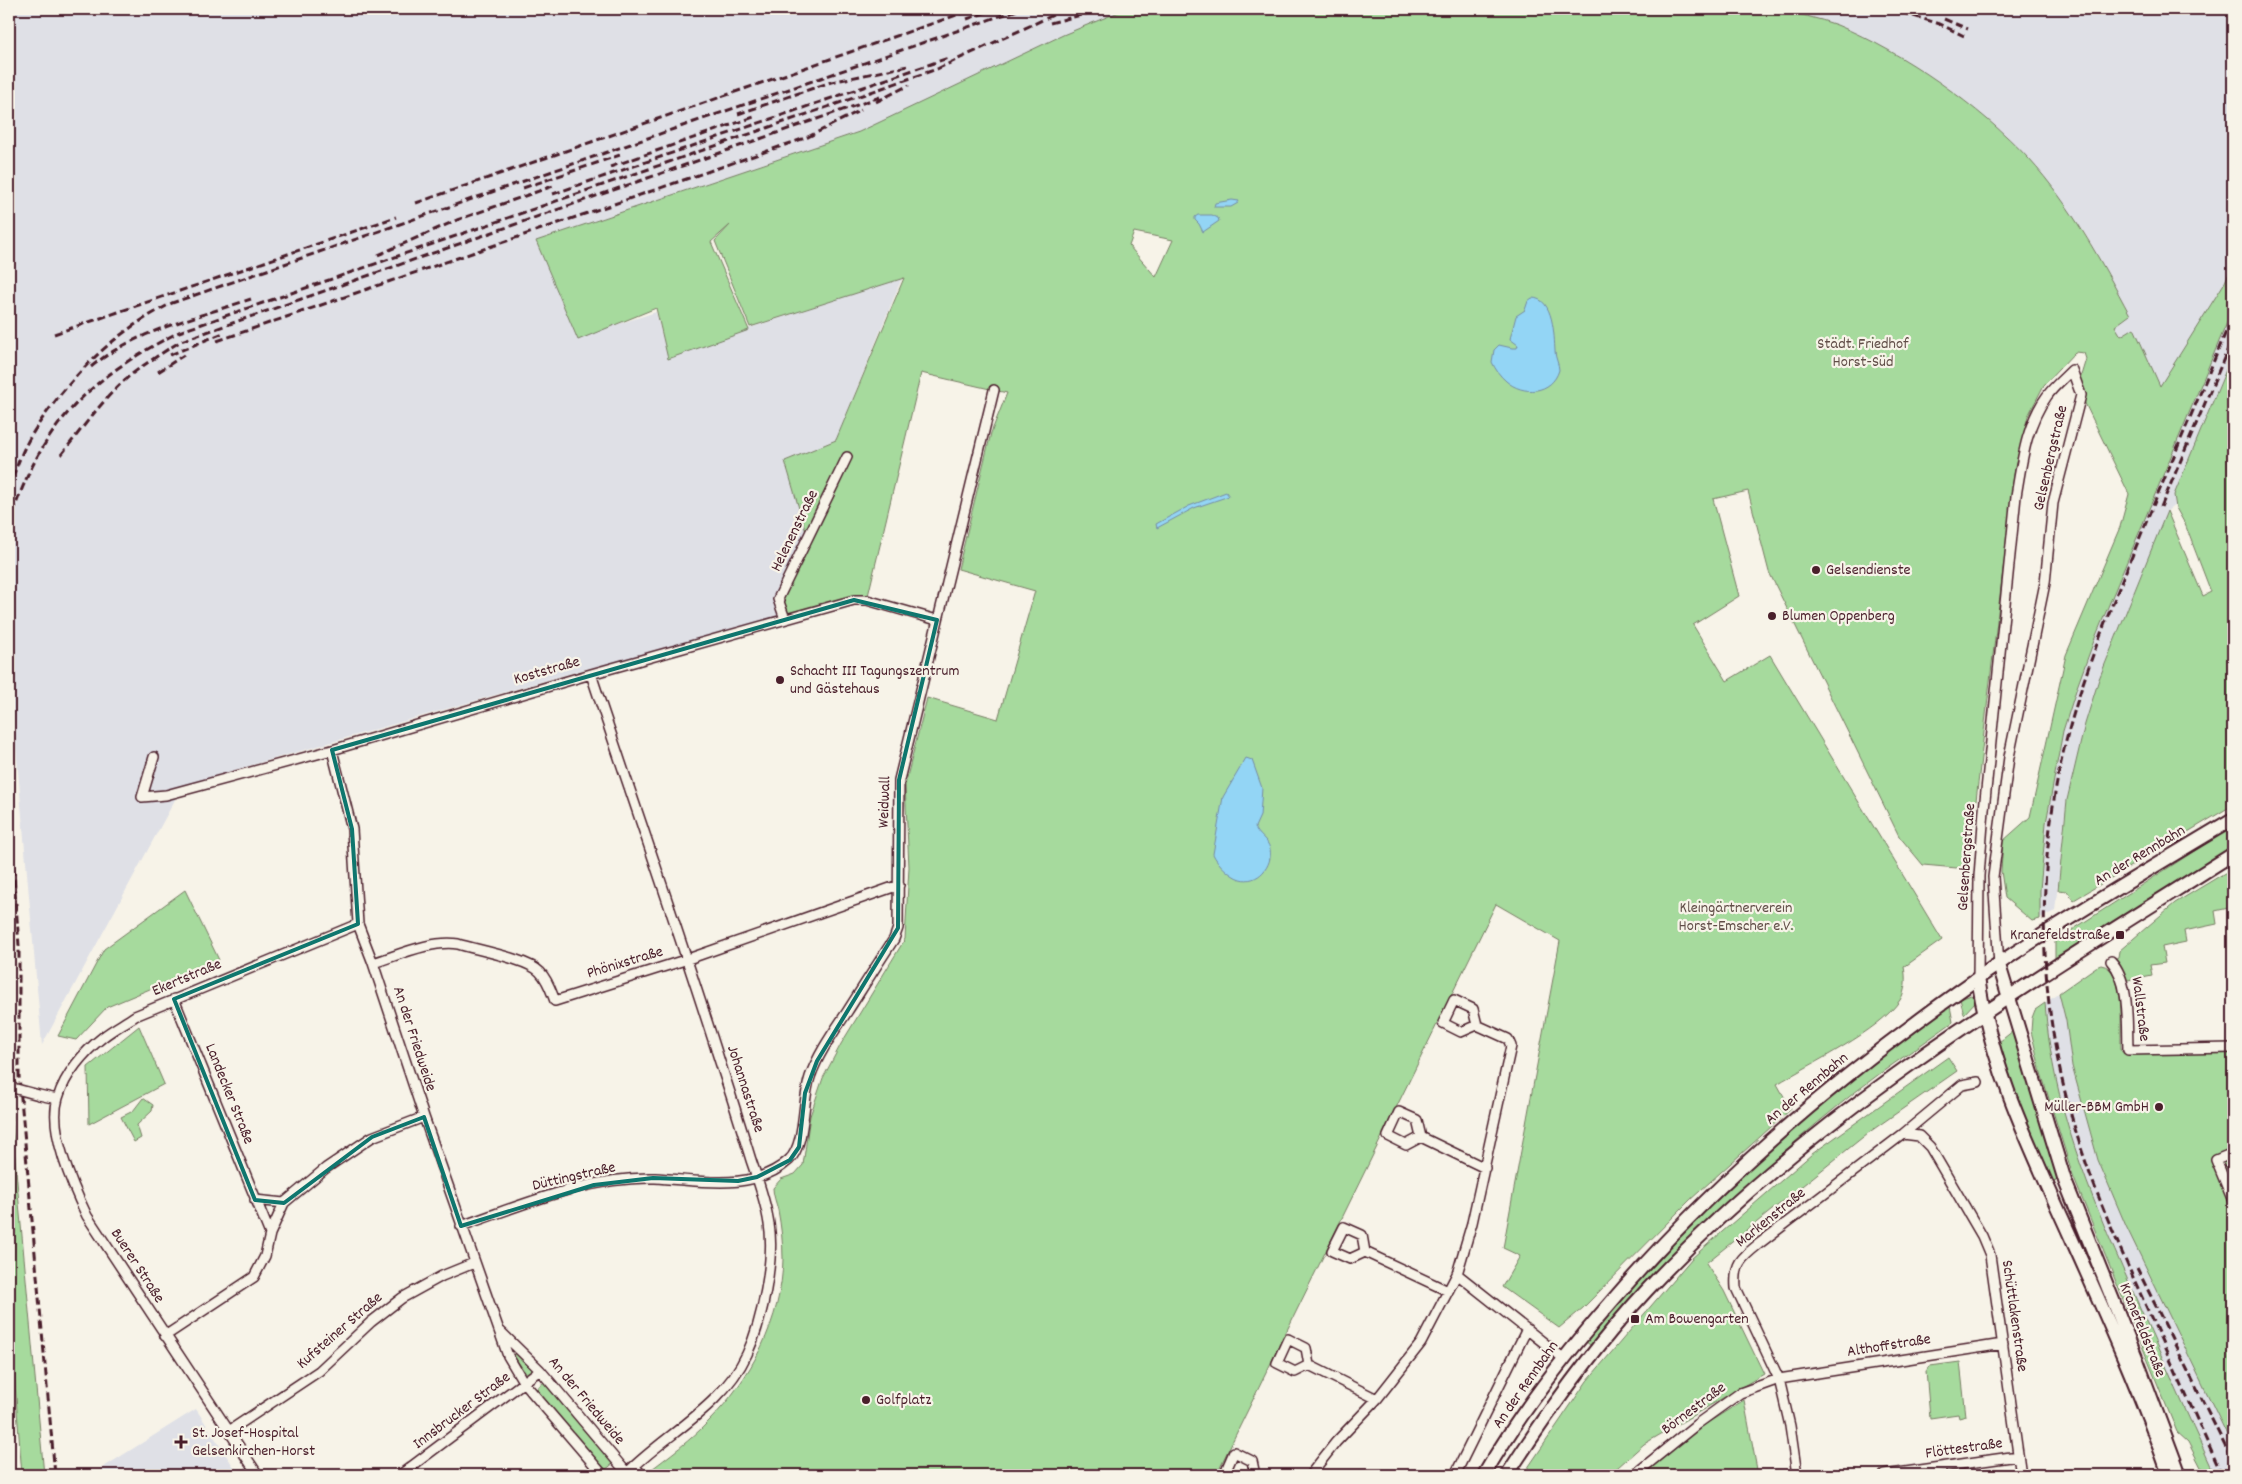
<svg xmlns="http://www.w3.org/2000/svg" width="2242" height="1484" font-family="Dekko,sans-serif">
	<style>
		.built { fill: #dfe0e6 }
		.green { fill: #a6da9d; stroke: #787c64; fill-rule: evenodd }
		.water { fill: #93d5f5; stroke: #768ca4 }
		.lines { fill: none; stroke-linecap: round; stroke-linejoin: round }
		.street-casing { stroke: #4a1f2b; stroke-width: 12 }
		.secondary-casing { stroke: #4a1f2b; stroke-width: 16 }
		.street { stroke: #f7f3e8; stroke-width: 9 }
		.secondary { stroke: #f7f3e8; stroke-width: 12 }
		.rail { stroke: #4a1f2b; stroke-width: 3; stroke-dasharray: 8 4; stroke-linecap: butt }
		.street-bridge-casing { stroke: #4a1f2b; stroke-width: 12; stroke-linecap: butt }
		.street-bridge { stroke: #f7f3e8; stroke-width: 9 }
		.marked { fill: none; stroke: #0f766e; stroke-width: 4; stroke-linejoin: round }
		.poi-dot { fill: #4a1f2b; stroke: #f7f3e8; stroke-width: 2 }
		.labels { text-anchor: middle; dominant-baseline: central; stroke-width: 4.5; stroke-linejoin: round; paint-order: stroke }
		.park-label { font-size: 16px; fill: #614e48; stroke: #f7f3e8 }
		.street-label { font-size: 16px; fill: #4a1f2b; stroke: #f7f3e8 }
		.poi-label { font-size: 16px; fill: #4a1f2b; stroke: #f7f3e8; text-anchor: start }
	</style>
	<rect width="100%" height="100%" fill="#f7f3e8"/>
	<filter id="ink" filterUnits="userSpaceOnUse"><feTurbulence type="fractalNoise" baseFrequency=".02" numOctaves="2"/><feDisplacementMap in="SourceGraphic" scale="10" xChannelSelector="R" yChannelSelector="G"/><feConvolveMatrix kernelMatrix="1 2 1 2 8 2 1 2 1" color-interpolation-filters="sRGB"/></filter>
	<g filter="url(#ink)">
		<path class="built" d="M9,9H1126L1001,69L859,132L536,241L577,337L656,312L668,358L752,327L902,278L836,440L785,461L808,539L785,619L582,670L183,785L42,1045L9,667Z
			M1778,9H2233V264L2225,282L2160,387L2134,328L2121,336L2114,326L2130,315L2085,234L2029,160Z
			M2233,308V353L2174,495L2175,505L2167,511L2099,679L2085,724L2067,799L2055,911L2040,918V890L2046,823L2063,731L2077,687L2095,638Z
			M2059,993L2066,1021L2072,1066L2098,1160L2126,1226L2233,1447V1475H2215L2114,1252L2080,1165L2060,1100L2047,1031L2045,1003Z
			M196,1409L239,1475H91Z"/>
		<path class="green" d="M1126,9H1778C1797,14 1818,18 1837,25C1903,52 1981,107 2029,159C2071,205 2101,261 2130,315L2115,326L2121,336L2134,328L2160,386L2225,282L2233,264V308L2095,638L2077,687L2063,731L2046,823L2040,890V919L2032,921L2005,898L2001,871L2003,841L2030,817L2066,655L2120,527L2129,494L2081,395L2079,382L2086,359L2084,353L2075,352L2044,385L2028,416L2015,467L1968,869L1923,865L1899,836L1769,572L1748,491L1713,499L1739,596L1693,625L1727,681L1770,655L1942,940L1904,967C1906,977 1906,991 1900,1000C1880,1031 1810,1064 1777,1084L1791,1109L1690,1200L1583,1308L1559,1328L1502,1287L1520,1256L1503,1248L1560,941L1496,904L1216,1475H651L648,1472C669,1456 691,1440 709,1421C751,1379 782,1319 783,1259C783,1243 781,1226 778,1210C776,1202 773,1195 773,1188L781,1179L795,1174L803,1165L810,1116L823,1078L841,1044L905,939L909,867L905,785L927,698L998,719L1035,591L958,569L991,433L1007,393L921,373L867,600L785,619L778,599L808,539L785,461L836,440L904,278L750,327L715,241L730,225L711,242L749,330L668,359L656,308L578,340L536,241L859,132L1063,35ZM1134,232L1173,240L1156,277L1129,246Z
			M2233,353V805L2074,900L2067,891L2058,890L2067,800L2085,724L2099,679L2167,511L2203,596L2211,592L2185,524L2176,508L2174,495Z
			M2233,826V846L2055,959V941Z
			M2233,868V907L2215,911L2217,924L2184,931L2186,942L2162,947L2165,963L2150,965L2152,975L2123,981L2111,961L2118,957L2119,951L2175,903Z
			M185,890L219,960L107,1007L76,1040L58,1036L104,949Z
			M2101,965C2127,968 2120,1032 2121,1051L2128,1050L2233,1048V1447L2126,1226L2098,1160L2072,1066L2066,1021L2059,993L2096,967Z
			M1971,995L1976,1001L1964,1014L1960,999Z
			M2045,1003C2052,1104 2089,1193 2130,1285C2158,1348 2186,1412 2215,1475H2205L2188,1442L2177,1432L2073,1176L2041,1073L2031,1031L2032,1018L2035,1010Z
			M1950,1006L1953,1022C1920,1046 1886,1068 1854,1093C1759,1169 1670,1253 1591,1346L1584,1340C1634,1285 1684,1229 1738,1178C1804,1115 1876,1059 1950,1006Z
			M139,1026L164,1084L89,1124L88,1067Z
			M2013,1031L2058,1177L2055,1182L2052,1181L2027,1127L1999,1042Z
			M1948,1057L1957,1071L1868,1133L1706,1263L1724,1291L1764,1374L1644,1444L1609,1475H1523L1587,1381L1692,1258L1812,1154Z
			M9,1094L44,1475H22L9,1306Z
			M143,1098L153,1105L152,1111L137,1125L141,1138L134,1142L121,1117L133,1111Z
			M516,1352L532,1368L533,1371L527,1375L514,1356Z
			M1960,1362L1966,1416L1959,1418L1958,1414L1930,1418L1926,1371L1930,1366Z
			M544,1382L614,1463L605,1470L535,1390Z
			M1744,1400L1758,1475H1641L1693,1432Z"/>
		<path class="water" d="M1232,200L1239,201L1238,203L1231,207H1214L1215,203Z
			M1198,215H1212L1218,218L1219,221L1203,232L1199,224L1195,220V217Z
			M1532,298C1554,298 1554,336 1555,351C1555,358 1559,364 1559,370C1552,394 1523,396 1506,381C1500,376 1495,369 1492,362L1494,350L1499,345L1512,348H1517L1518,345L1510,339L1516,316L1525,310L1528,301Z
			M1226,492L1229,496L1194,508L1157,528L1156,524L1189,506Z
			M1246,758L1252,760L1262,788L1260,816L1255,827C1258,836 1268,839 1270,849C1273,866 1258,884 1240,879C1230,876 1217,863 1213,854L1223,797Z"/>
		<g class="lines">
			<defs>
				<path id="street" d="M785,619L778,599L847,457
					M591,674C634,803 679,932 720,1062C731,1095 741,1127 751,1160C758,1180 766,1202 769,1224C775,1259 762,1322 747,1354C722,1408 665,1434 625,1475
					M332,750L352,829L358,924L373,963L424,1117L508,1356L524,1383L603,1475
					M154,757L142,797L166,795L332,750L591,674L854,600H867L937,620
					M2111,961C2130,981 2127,1023 2128,1050L2233,1048
					M373,963C399,955 431,940 458,944C477,950 528,959 540,972C548,980 551,991 555,1001L688,959L899,885
					M1978,978L1979,876L1984,810L2016,496C2022,461 2026,425 2047,396C2054,386 2064,378 2072,370L2081,395L2053,503L2045,583L2009,757L1993,877L1999,965
					M174,999L270,1234
					M39,1095L57,1099
					M1903,1134L1919,1136L1930,1147L1982,1236L1990,1255L2021,1475
					M1421,1137L1406,1145L1388,1136L1399,1112L1417,1120L1421,1137L1485,1168
					M2233,1153L2216,1160L2233,1201
					M255,1200L284,1203
					M461,1226C523,1205 588,1176 655,1178C698,1180 753,1193 789,1160C806,1145 802,1100 810,1077C818,1054 833,1033 847,1012C863,987 878,963 894,939L898,928L899,780L994,390
					M1365,1252L1350,1259L1332,1251L1344,1227L1362,1235L1365,1252L1448,1291
					M1457,1274L1563,1358
					M499,1330L540,1370L627,1473
					M165,1336L254,1277L265,1256L270,1234L284,1203L326,1168L372,1137L424,1117
					M1309,1365L1295,1372L1277,1363L1288,1339L1306,1348L1309,1365L1377,1399
					M229,1431L319,1371L371,1322L402,1298L442,1276L474,1263
					M634,1466L642,1475
					M258,1475L87,1216C73,1187 48,1130 58,1098C65,1074 84,1052 103,1037C113,1029 125,1023 135,1016L358,924
					M400,1475L540,1370
					M1224,1475L1234,1452L1252,1461L1255,1475
					M1310,1475L1336,1442L1377,1399L1421,1343L1457,1274L1472,1223L1511,1046L1508,1039L1477,1025L1473,1009L1454,1000L1443,1023L1461,1032L1477,1025
					M1455,1475L1527,1329
					M1634,1475L1697,1424L1740,1393L1779,1379L2003,1344
					M1797,1475L1790,1426L1779,1379L1736,1288C1734,1263 1741,1258 1760,1243L1903,1134L1962,1085L1978,1082
					M1884,1475L2018,1456"/>
				<path id="secondary" d="M1999,965L2065,1181L2137,1360L2180,1475
					M1978,978C1991,1067 2031,1149 2068,1231C2104,1311 2141,1392 2169,1475
					M1484,1475C1520,1412 1565,1355 1613,1300C1728,1166 1866,1053 2013,954C2085,907 2159,863 2233,819
					M1507,1475C1549,1410 1594,1347 1647,1290C1813,1111 2028,984 2233,854"/>
			</defs>
			<use href="#street" class="street-casing"/>
			<use href="#secondary" class="secondary-casing"/>
			<use href="#street" class="street"/>
			<use href="#secondary" class="secondary"/>
			<path class="rail" d="M1890,9L1940,24L1964,36
				M1965,9L1976,15
				M967,19L995,9
				M1944,19L1968,29
				M1050,23L1105,9
				M876,102L909,85
				M738,114L831,82L908,66
				M610,167L754,117
				M523,188L620,155
				M553,194L948,58
				M416,203L974,9
				M378,255L457,220L553,186
				M54,334L396,217
				M217,341L808,137L861,110
				M170,355L223,333
				M91,367C134,331 199,317 251,299
				M158,372L184,355
				M61,455C82,429 102,400 127,378C144,364 162,353 181,341L880,97
				M9,489C13,476 18,462 24,449C33,430 47,412 60,395C94,354 125,327 172,303L1020,9
				M2161,507L2233,337
				M9,525C40,426 87,379 179,332L937,69L1066,9
				M9,807L19,946V1076L55,1475
				M9,1038L13,1087
				M2137,1268L2233,1462
				M2222,1475C2195,1415 2168,1355 2141,1295C2114,1235 2087,1175 2070,1111C2040,1004 2037,891 2057,782C2073,696 2107,617 2140,537C2171,463 2202,389 2233,315"/>
			<defs>
				<path id="street-bridge" d="M9,1087L39,1095"/>
			</defs>
			<use href="#street-bridge" class="street-bridge-casing"/>
			<use href="#street-bridge" class="street-bridge"/>
		</g>
	</g>
	<path class="marked" d="M854,600L937,620L899,780L898,928L817,1061L805,1093L799,1147L790,1160L757,1177L738,1181L653,1178L594,1185L461,1226L424,1117L372,1137L284,1203L255,1200L174,999L358,924L352,829L332,750Z"/>
	<g class="poi-dot">
		<circle cx="1816" cy="570" r="5"/>
		<circle cx="1772" cy="616" r="5"/>
		<circle cx="780" cy="680" r="5"/>
		<rect x="2115" y="930" width="10" height="10" rx="2.5"/>
		<circle cx="2159" cy="1107" r="5"/>
		<rect x="1630" y="1314" width="10" height="10" rx="2.5"/>
		<circle cx="866" cy="1400" r="5"/>
		<path d="M178.5 1434.5h5v5h5v5h-5v5h-5v-5h-5v-5h5z"/>
	</g>
	<g class="labels">
		<g class="park-label">
			<text x="1863" y="344">Städt. Friedhof<tspan x="1863" dy="18">Horst-Süd</tspan></text>
			<text x="1736" y="908">Kleingärtnerverein<tspan x="1736" dy="18">Horst-Emscher e.V.</tspan></text>
		</g>
		<g class="street-label">
			<text transform="translate(2051 458) rotate(-77)">Gelsenbergstraße</text>
			<text transform="translate(795 531) rotate(-64)">Helenenstraße</text>
			<text transform="translate(547 671) rotate(-16)">Koststraße</text>
			<text transform="translate(885 802) rotate(-88)">Weidwall</text>
			<text transform="translate(2140 856) rotate(-31)">An der Rennbahn</text>
			<text transform="translate(1967 857) rotate(-86)">Gelsenbergstraße</text>
			<text transform="translate(625 963) rotate(-17)">Phönixstraße</text>
			<text transform="translate(187 978) rotate(-23)">Ekertstraße</text>
			<text transform="translate(2140 1009) rotate(83)">Wallstraße</text>
			<text transform="translate(414 1039) rotate(72)">An der Friedweide</text>
			<text transform="translate(745 1089) rotate(72)">Johannastraße</text>
			<text transform="translate(1807 1089) rotate(-40)">An der Rennbahn</text>
			<text transform="translate(229 1094) rotate(68)">Landecker Straße</text>
			<text transform="translate(574 1177) rotate(-13)">Düttingstraße</text>
			<text transform="translate(1771 1218) rotate(-39)">Markenstraße</text>
			<text transform="translate(137 1266) rotate(57)">Buerer Straße</text>
			<text transform="translate(2014 1316) rotate(82)">Schüttlakenstraße</text>
			<text transform="translate(2142 1330) rotate(68)">Kranefeldstraße</text>
			<text transform="translate(340 1331) rotate(-41)">Kufsteiner Straße</text>
			<text transform="translate(1889 1346) rotate(-9)">Althoffstraße</text>
			<text transform="translate(1526 1385) rotate(-55)">An der Rennbahn</text>
			<text transform="translate(586 1401) rotate(50)">An der Friedweide</text>
			<text transform="translate(1694 1409) rotate(-37)">Börnestraße</text>
			<text transform="translate(462 1411) rotate(-37)">Innsbrucker Straße</text>
			<text transform="translate(1964 1449) rotate(-8)">Flöttestraße</text>
		</g>
		<g class="poi-label">
			<text x="1826" y="570">Gelsendienste</text>
			<text x="1782" y="616">Blumen Oppenberg</text>
			<text x="790" y="671">Schacht III Tagungszentrum<tspan x="790" dy="18">und Gästehaus</tspan></text>
			<text x="2110" y="935" text-anchor="end">Kranefeldstraße</text>
			<text x="2149" y="1107" text-anchor="end">Müller-BBM GmbH</text>
			<text x="1645" y="1319">Am Bowengarten</text>
			<text x="876" y="1400">Golfplatz</text>
			<text x="192" y="1433">St. Josef-Hospital<tspan x="192" dy="18">Gelsenkirchen-Horst</tspan></text>
		</g>
	</g>
	<rect width="2242" height="1484" fill="none" stroke="#f7f3e8" stroke-width="30"/>
	<rect x="15" y="15" width="2212" height="1454" fill="none" stroke="#4a1f2b" stroke-width="2" filter="url(#ink)"/>
</svg>
